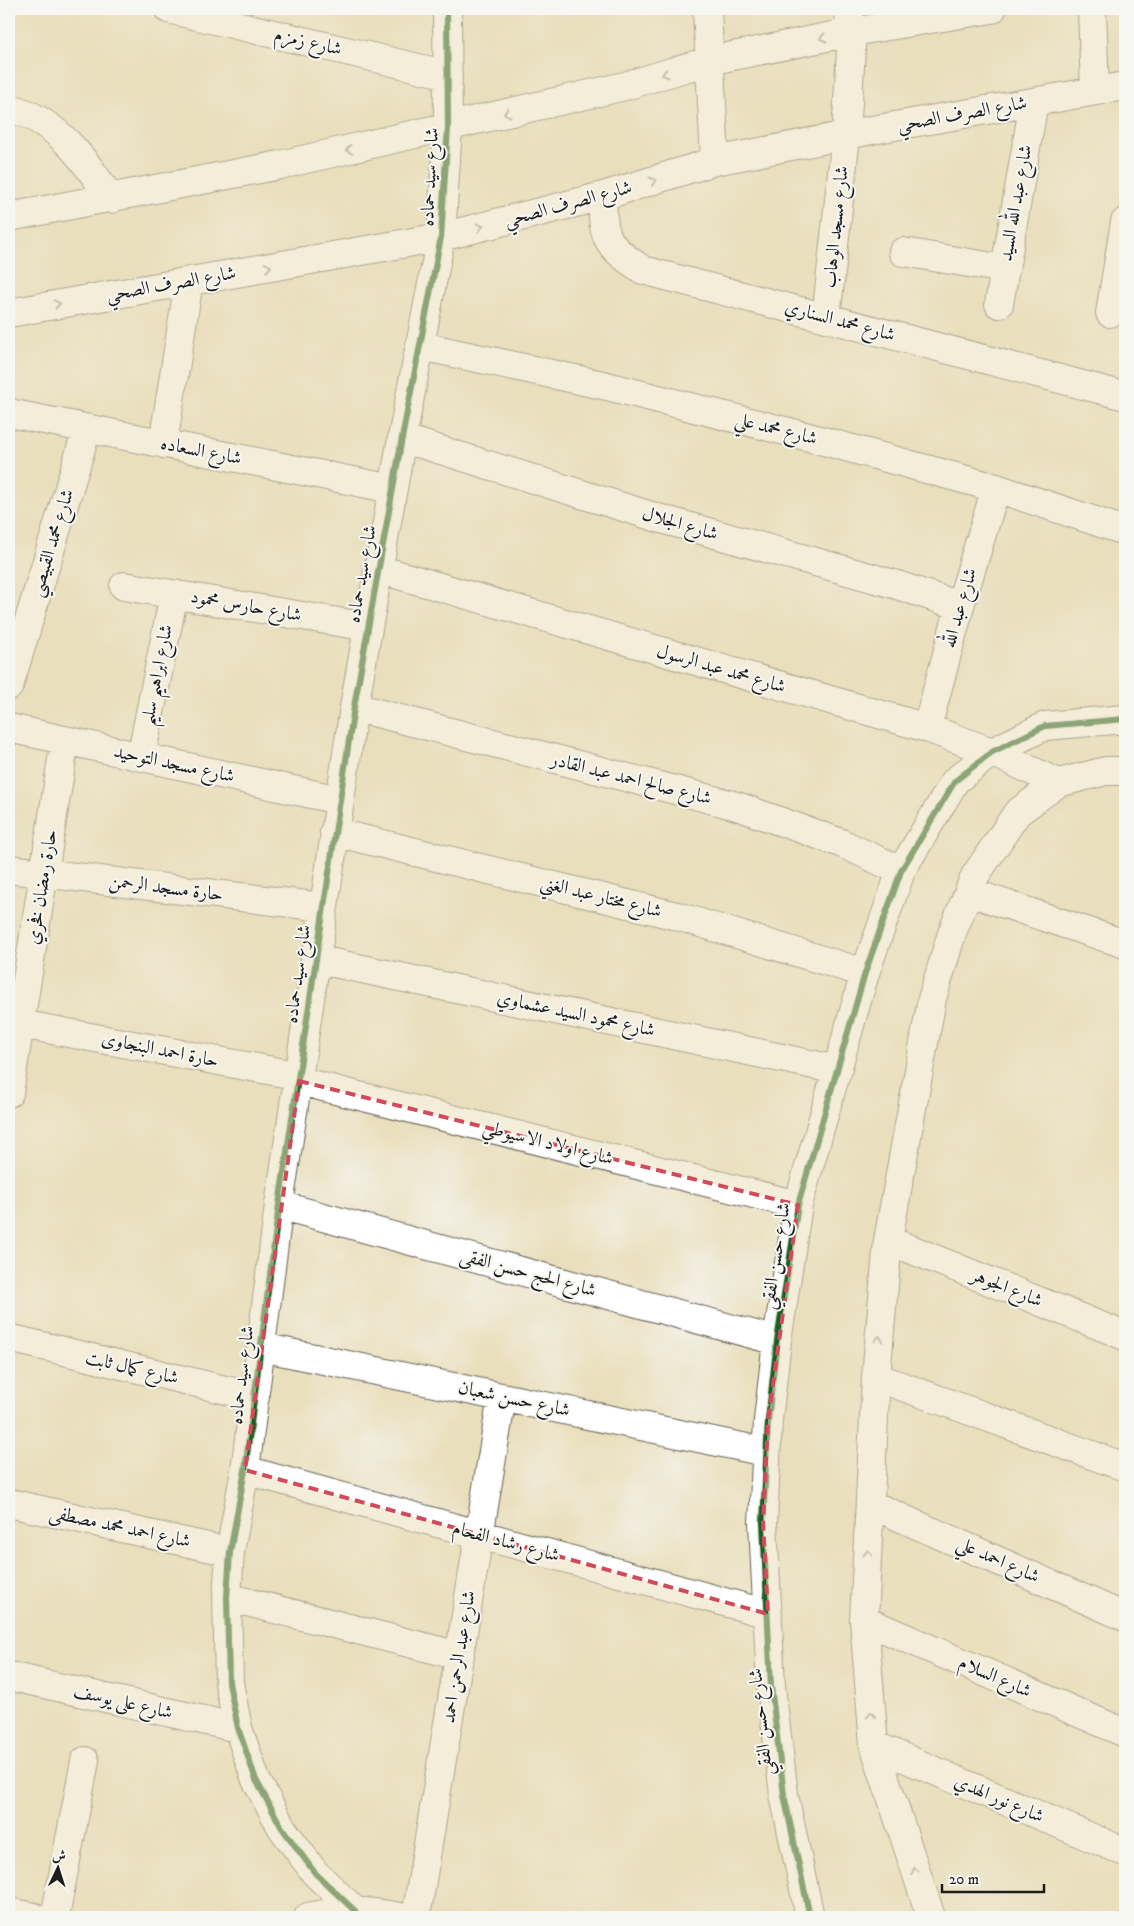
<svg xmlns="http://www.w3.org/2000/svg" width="1134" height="1926" font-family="'IM FELL DW Pica',Amiri,serif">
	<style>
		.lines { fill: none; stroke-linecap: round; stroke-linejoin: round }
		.minor-casing { stroke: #646054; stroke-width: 30 }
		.minor { stroke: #fff; stroke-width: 28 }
		.cycleway-casing { stroke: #f6f6f2; stroke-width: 9 }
		.cycleway { stroke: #1b5e20; stroke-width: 6 }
		.oneway { stroke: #999 }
		.marked { fill: none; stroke: #d1495b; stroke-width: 4; stroke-dasharray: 10 6; stroke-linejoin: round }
		.labels { text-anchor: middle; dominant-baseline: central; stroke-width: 4; stroke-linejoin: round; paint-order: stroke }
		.street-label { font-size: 19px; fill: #1c1c1c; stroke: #f6f6f2 }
	</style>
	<rect width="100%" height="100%" fill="#f6f6f2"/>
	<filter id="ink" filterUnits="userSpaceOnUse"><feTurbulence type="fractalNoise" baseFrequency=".02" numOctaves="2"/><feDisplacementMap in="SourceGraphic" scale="10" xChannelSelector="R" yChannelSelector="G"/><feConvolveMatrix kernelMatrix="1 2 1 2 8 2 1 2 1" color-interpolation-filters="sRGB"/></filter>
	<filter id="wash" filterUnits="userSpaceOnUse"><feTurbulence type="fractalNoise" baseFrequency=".0096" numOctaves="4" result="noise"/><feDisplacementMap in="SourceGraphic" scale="20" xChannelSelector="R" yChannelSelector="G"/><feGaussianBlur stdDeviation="1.12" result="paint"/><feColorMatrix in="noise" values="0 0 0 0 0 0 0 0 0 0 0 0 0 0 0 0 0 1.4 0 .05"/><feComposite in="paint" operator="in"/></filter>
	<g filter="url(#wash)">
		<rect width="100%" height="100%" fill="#e9dfbc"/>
	</g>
	<g filter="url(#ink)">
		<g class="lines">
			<defs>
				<path id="minor" d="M168,9L448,75
					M707,9L715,161
					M1092,9L1095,91
					M9,108C56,119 86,161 111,199
					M603,196C601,239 608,247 643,270L1125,396
					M9,217L280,165L625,86L708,61L852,32L992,9
					M903,252L1005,269
					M999,304L1034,102
					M9,313L441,237L603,196L715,161L872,130L1125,86
					M1110,313L1125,222
					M826,318L846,136L852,32L848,9
					M421,346L607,386L805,436L996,488L1125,531
					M9,413L393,489
					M402,438L658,518L894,584L960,606
					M163,444L189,281
					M378,569L927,728L992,752L1058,783
					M124,586L368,627
					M9,686L87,429
					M354,707L737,806L841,843L901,871
					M9,728L339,800
					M927,728L960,606L996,488
					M141,757L174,594
					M334,832L677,916L865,973
					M9,869L323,907
					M969,892L1125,944
					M315,959L838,1070
					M20,1024L300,1076
					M299,1081L798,1205
					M9,1093L65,740
					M279,1205L777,1341
					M888,1240L1125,1336
					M9,1338L255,1397
					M261,1347L766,1452
					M876,1377L1125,1467
					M245,1470L768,1614
					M9,1503L230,1552
					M870,1504L1125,1617
					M227,1597L460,1656
					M864,1620L1125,1733
					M9,1676L238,1728
					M874,1745L1125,1852
					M355,1911L315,1873L282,1828L256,1780L238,1728L229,1683L227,1597L230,1552L245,1470L279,1205L354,707L402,438L441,237L448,127L447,9
					M9,1912L34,1917
					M55,1917L85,1761
					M308,1917C338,1910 368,1910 399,1917
					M416,1917L502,1397
					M810,1917L784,1795L771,1686L763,1523L768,1420L777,1341L798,1205L865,973L901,871L955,781L992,752L1045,726L1125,719
					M931,1917L874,1745L864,1620L876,1377L888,1240L932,999L952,933L975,876L1017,813L1058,783L1106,771H1125"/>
			</defs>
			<use href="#minor" class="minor-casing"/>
			<use href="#minor" class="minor"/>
			<defs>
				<path id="cycleway" d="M355,1911L315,1873L282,1828L256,1780L238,1728L229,1683L227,1597L230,1552L245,1470L279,1205L354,707L402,438L441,237L448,127L447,9
					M810,1917L784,1795L771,1686L763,1523L768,1420L777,1341L798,1205L865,973L901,871L955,781L992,752L1045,726L1125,719"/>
			</defs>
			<use href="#cycleway" class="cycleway-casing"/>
			<use href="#cycleway" class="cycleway"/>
		</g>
		<defs><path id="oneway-chevron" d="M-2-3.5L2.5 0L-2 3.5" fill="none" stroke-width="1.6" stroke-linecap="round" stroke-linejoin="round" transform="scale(1.25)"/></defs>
		<g class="oneway">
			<use href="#oneway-chevron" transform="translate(823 38) rotate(168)"/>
			<use href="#oneway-chevron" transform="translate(665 74) rotate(164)"/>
			<use href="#oneway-chevron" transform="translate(507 113) rotate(167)"/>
			<use href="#oneway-chevron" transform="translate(349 150) rotate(167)"/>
			<use href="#oneway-chevron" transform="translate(653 181) rotate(-17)"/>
			<use href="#oneway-chevron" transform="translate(480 227) rotate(-14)"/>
			<use href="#oneway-chevron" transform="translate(268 267) rotate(-10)"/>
			<use href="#oneway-chevron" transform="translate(57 304) rotate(-10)"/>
			<use href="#oneway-chevron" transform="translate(879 1339) rotate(-85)"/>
			<use href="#oneway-chevron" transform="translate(868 1553) rotate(-87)"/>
			<use href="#oneway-chevron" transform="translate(871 1715) rotate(-94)"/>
			<use href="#oneway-chevron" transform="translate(915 1871) rotate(-108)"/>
		</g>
	</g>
	<path d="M0 0H1134V1926H0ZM299,1081L798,1205L768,1420L763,1523L768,1614L245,1470Z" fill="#e9dfbc" fill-opacity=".55" fill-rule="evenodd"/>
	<path class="marked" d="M299,1081L798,1205L768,1420L763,1523L768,1614L245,1470Z"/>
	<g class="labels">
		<g class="street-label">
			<text transform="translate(308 42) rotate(13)">شارع زمزم</text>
			<text transform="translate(962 114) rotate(-10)">شارع الصرف الصحي</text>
			<text transform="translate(430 177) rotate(-87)">شارع سيد حماده</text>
			<text transform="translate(1016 203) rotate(-80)">شارع عبد الله السيد</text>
			<text transform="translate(568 204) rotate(-15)">شارع الصرف الصحي</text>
			<text transform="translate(836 227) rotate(-84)">شارع مسجد الوهاب</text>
			<text transform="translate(171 284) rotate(-10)">شارع الصرف الصحي</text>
			<text transform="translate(840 321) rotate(15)">شارع محمد السناري</text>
			<text transform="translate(776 429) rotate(14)">شارع محمد علي</text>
			<text transform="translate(201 451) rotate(11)">شارع السعاده</text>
			<text transform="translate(680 524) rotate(16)">شارع الجلال</text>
			<text transform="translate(52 543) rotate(-73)">شارع محمد القبيصي</text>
			<text transform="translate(362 574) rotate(-80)">شارع سيد حماده</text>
			<text transform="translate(246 606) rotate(10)">شارع حارس محمود</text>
			<text transform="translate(960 608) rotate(-74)">شارع عبد الله</text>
			<text transform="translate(721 669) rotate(16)">شارع محمد عبد الرسول</text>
			<text transform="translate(157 675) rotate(-79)">شارع ابراهيم سليم</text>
			<text transform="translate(174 764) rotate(12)">شارع مسجد التوحيد</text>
			<text transform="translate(631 779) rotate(14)">شارع صالح احمد عبد القادر</text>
			<text transform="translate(42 887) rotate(-81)">حارة رمضان فخري</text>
			<text transform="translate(166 888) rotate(7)">حارة مسجد الرحمن</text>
			<text transform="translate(601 897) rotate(14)">شارع مختار عبد الغني</text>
			<text transform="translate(298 974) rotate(-82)">شارع سيد حماده</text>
			<text transform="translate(576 1014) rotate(12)">شارع محمود السيد عشماوي</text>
			<text transform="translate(160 1050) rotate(11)">حارة احمد البنجاوى</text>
			<text transform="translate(548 1143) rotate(14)">شارع اولاد الاسيوطي</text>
			<text transform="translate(776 1256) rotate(-81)">شارع حسن الفقي</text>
			<text transform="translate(528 1273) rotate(15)">شارع الحج حسن الفقى</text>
			<text transform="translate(1007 1288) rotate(22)">شارع الجوهر</text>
			<text transform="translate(132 1368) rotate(13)">شارع كمال ثابت</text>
			<text transform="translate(242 1375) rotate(-83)">شارع سيد حماده</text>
			<text transform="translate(514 1399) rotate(12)">شارع حسن شعبان</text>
			<text transform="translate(120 1527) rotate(12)">شارع احمد محمد مصطفى</text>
			<text transform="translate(506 1542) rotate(15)">شارع رشاد الفحام</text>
			<text transform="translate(998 1560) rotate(24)">شارع احمد علي</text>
			<text transform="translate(459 1657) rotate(-81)">شارع عبد الرحمن احمد</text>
			<text transform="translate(995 1677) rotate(24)">شارع السلام</text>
			<text transform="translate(123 1702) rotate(13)">شارع على يوسف</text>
			<text transform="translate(761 1722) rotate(-96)">شارع حسن الفقي</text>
			<text transform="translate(999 1799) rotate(23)">شارع نور الهدي</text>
		</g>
	</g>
	<rect width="1134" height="1926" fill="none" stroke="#f6f6f2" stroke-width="30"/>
	<g transform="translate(58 1868) rotate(4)" stroke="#f6f6f2" stroke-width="4" paint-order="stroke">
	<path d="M0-4L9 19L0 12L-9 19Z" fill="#1c1c1c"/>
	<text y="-8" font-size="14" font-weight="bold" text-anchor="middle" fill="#1c1c1c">ش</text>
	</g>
	<path d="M942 1884v8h102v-8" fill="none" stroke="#1c1c1c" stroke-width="2.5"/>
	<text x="949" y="1884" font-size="15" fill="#1c1c1c" stroke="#f6f6f2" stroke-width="4" paint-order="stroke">20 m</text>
</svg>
